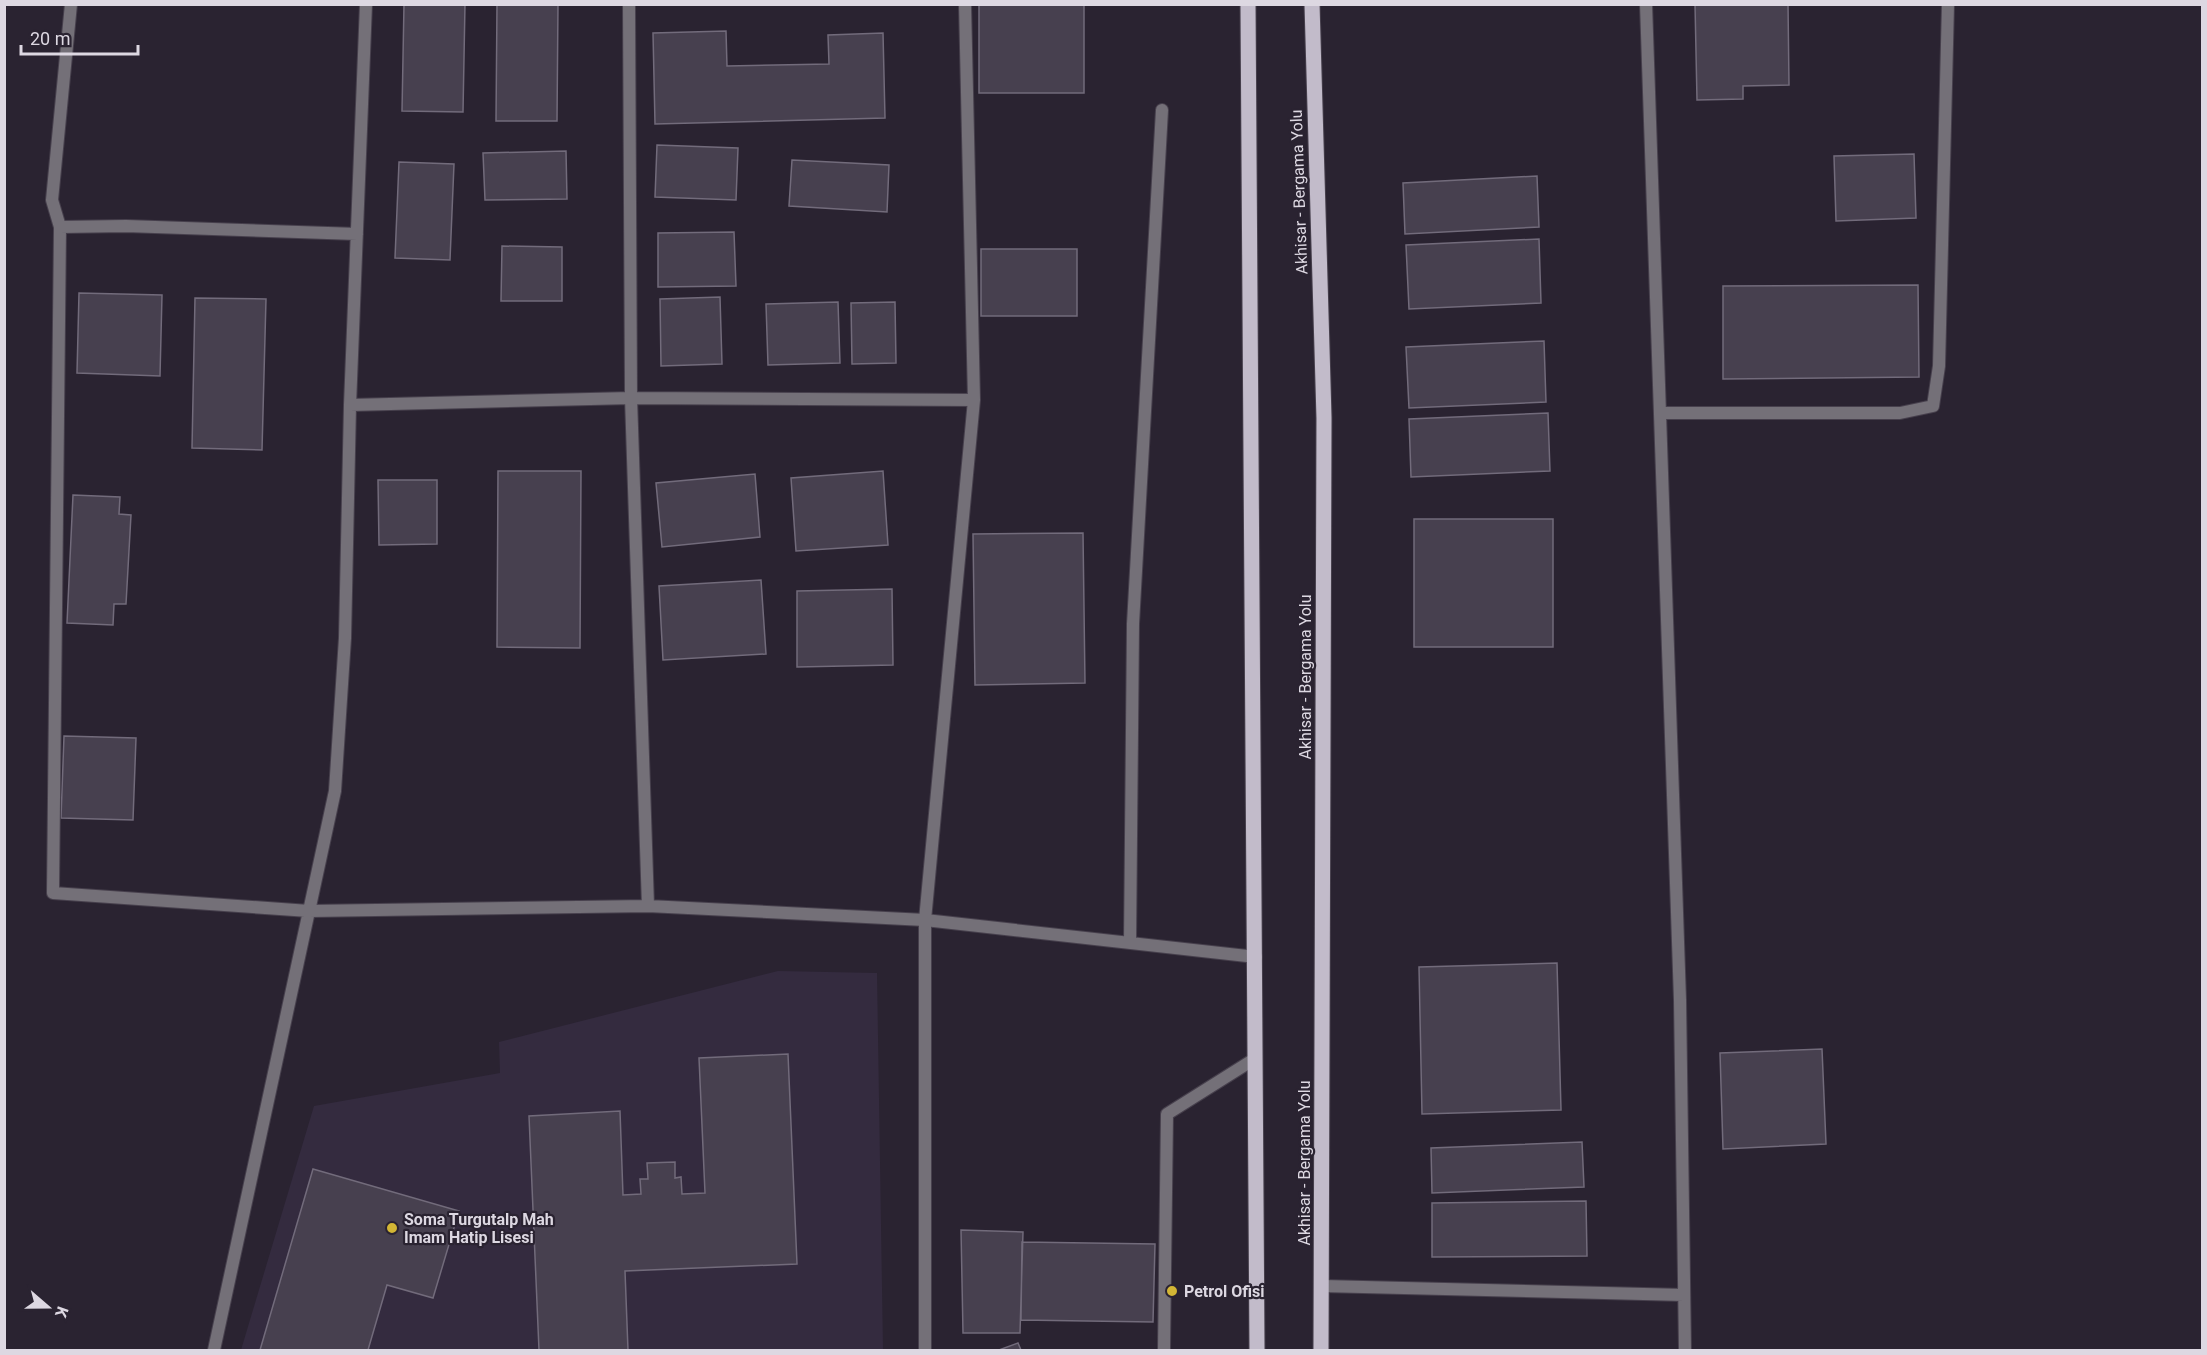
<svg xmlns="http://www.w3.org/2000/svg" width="2207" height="1355" font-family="Roboto,sans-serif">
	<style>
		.built { fill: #342b3f }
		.building { fill: #47404f; stroke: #726b7b; stroke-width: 1.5 }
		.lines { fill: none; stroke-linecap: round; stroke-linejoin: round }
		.lane-casing { stroke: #47404d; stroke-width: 14 }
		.street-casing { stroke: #47404d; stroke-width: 14 }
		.primary-casing { stroke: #47404d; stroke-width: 17 }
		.lane { stroke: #747078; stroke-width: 12 }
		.street { stroke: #747078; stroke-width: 12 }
		.primary { stroke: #c2bbca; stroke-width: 15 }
		.poi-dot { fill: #d3b635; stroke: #2a2331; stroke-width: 2 }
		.labels { text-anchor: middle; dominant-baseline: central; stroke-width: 4.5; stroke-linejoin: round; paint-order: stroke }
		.street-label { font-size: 16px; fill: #ddd8e2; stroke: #2a2331 }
		.poi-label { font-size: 16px; font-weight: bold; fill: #ddd8e2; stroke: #2a2331; text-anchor: start }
	</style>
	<rect width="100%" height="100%" fill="#2a2331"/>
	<path class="built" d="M778,971L877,973L883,1350H241L314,1106L500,1073L499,1042Z"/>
	<path class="building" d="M404,4H465L463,112L402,111Z
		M497,4H558L557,121H496Z
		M979,4H1084V93H979Z
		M1695,4H1788L1789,85L1743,86V99L1697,100Z
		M726,31L727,66L829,64L828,35L883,33L885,118L655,124L653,33Z
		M657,145L738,148L736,200L655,197Z
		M566,151L567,199L485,200L483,153Z
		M1914,154L1916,218L1836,221L1834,156Z
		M792,160L889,165L887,212L789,206Z
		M399,162L454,164L450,260L395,258Z
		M1537,176L1539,227L1405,234L1403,183Z
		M734,232L736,286L658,287V233Z
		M1539,239L1541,303L1409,309L1406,245Z
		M502,246L562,247V301H501Z
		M981,249H1077V316H981Z
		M1918,285L1919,377L1723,379V286Z
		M79,293L162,295L160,376L77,373Z
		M720,297L722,364L661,366L660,299Z
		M195,298L266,299L262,450L192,448Z
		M838,302L840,363L768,365L766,304Z
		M895,302L896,363L852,364L851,303Z
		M1544,341L1546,402L1409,408L1406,347Z
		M1548,413L1550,471L1411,477L1409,419Z
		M498,471H581L580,648L497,647Z
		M883,471L888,545L796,551L791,478Z
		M755,474L760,537L662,547L656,483Z
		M378,480H437V544L379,545Z
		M73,495L120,497L119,514L131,515L126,604H114L113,625L67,623Z
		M1414,519H1553V647H1414Z
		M1083,533L1085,683L975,685L973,534Z
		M761,580L766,654L663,660L659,586Z
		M892,589L893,665L797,667V591Z
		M64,736L136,738L133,820L61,818Z
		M1557,963L1561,1110L1422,1114L1419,967Z
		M1822,1049L1826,1144L1723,1149L1720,1053Z
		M788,1054L797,1264L625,1271L628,1350H539L529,1116L620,1111L623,1195L641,1194L640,1179H648L647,1163L675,1162V1178L681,1177L682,1194L705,1193L699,1058Z
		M1582,1142L1584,1187L1432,1193L1431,1148Z
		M313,1169L459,1211L433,1298L387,1285L368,1350H260Z
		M1586,1201L1587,1256L1432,1257V1203Z
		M961,1230L1023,1232L1020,1333H963Z
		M1022,1242L1155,1244L1153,1322L1021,1320Z
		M1018,1343L1021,1350H999Z"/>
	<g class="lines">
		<defs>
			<path id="lane" d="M1164,1350L1167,1114L1256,1058"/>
			<path id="street" d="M629,4L631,398L648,906
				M1646,4L1680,1000L1685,1350
				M60,227L52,200L71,4
				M357,234L126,226L60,227L53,893L309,911L648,906L925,920L1256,957
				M350,405L631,398L974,400
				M1660,413H1900L1933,406L1939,366L1948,4
				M1130,943L1133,624L1162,110
				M1322,1286L1684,1295
				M214,1350L335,791L345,638L350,405L366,4
				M925,1350V920L974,400L965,4"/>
			<path id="primary" d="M1248,4L1257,1350
				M1312,4L1324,418L1321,1350"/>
		</defs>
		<use href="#lane" class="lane-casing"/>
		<use href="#street" class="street-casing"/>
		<use href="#primary" class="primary-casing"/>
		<use href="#lane" class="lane"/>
		<use href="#street" class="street"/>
		<use href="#primary" class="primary"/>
	</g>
	<g class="poi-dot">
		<circle cx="392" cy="1228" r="6"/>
		<circle cx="1172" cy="1291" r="6"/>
	</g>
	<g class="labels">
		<g class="street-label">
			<text transform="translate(1299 192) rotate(-92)">Akhisar - Bergama Yolu</text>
			<text transform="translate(1305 677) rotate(-90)">Akhisar - Bergama Yolu</text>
			<text transform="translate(1304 1163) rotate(-90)">Akhisar - Bergama Yolu</text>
		</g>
		<g class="poi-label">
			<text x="404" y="1219">Soma Turgutalp Mah<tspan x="404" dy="18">Imam Hatip Lisesi</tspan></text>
			<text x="1184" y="1291">Petrol Ofisi</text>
		</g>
	</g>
	<rect width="2207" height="1355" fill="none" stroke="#ddd8e2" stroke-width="12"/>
	<g transform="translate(48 1307) rotate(110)" stroke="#2a2331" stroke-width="4.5" paint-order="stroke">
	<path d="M0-4.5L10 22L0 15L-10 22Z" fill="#ddd8e2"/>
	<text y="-9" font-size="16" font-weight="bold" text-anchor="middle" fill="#ddd8e2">K</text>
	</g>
	<path d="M21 45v9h117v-9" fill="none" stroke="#ddd8e2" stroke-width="3"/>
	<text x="30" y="45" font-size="18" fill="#ddd8e2" stroke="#2a2331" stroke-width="4.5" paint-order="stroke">20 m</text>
</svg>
